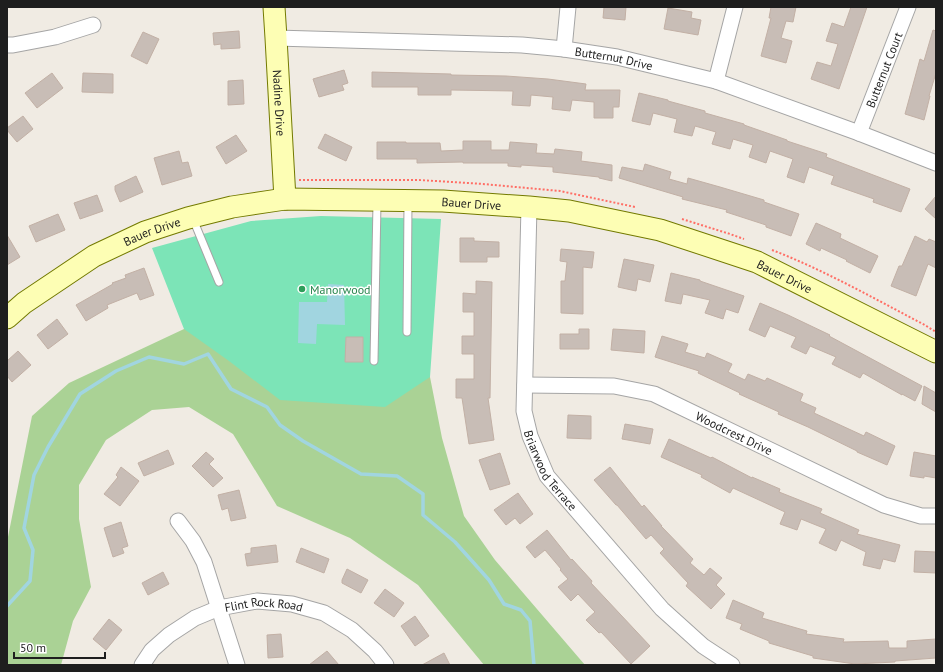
<svg xmlns="http://www.w3.org/2000/svg" width="943" height="672" font-family="'PT Sans',sans-serif">
	<style>
		.forest { fill: #aad295 }
		.pitch { fill: #7ce4b7 }
		.water { fill: #a1d5e0 }
		.lines { fill: none; stroke-linecap: round; stroke-linejoin: round }
		.stream { stroke: #a1d5e0; stroke-width: 3.5 }
		.building { fill: #c8bdb6; stroke: #c2b0a5 }
		.lane-casing { stroke: #a5a5a5; stroke-width: 9 }
		.street-casing { stroke: #a5a5a5; stroke-width: 17 }
		.secondary-casing { stroke: #737a00; stroke-width: 23 }
		.path { stroke: #ff6e65; stroke-width: 2; stroke-dasharray: 2 2; stroke-linecap: butt }
		.lane { stroke: #fff; stroke-width: 7 }
		.street { stroke: #fff; stroke-width: 15 }
		.secondary { stroke: #fdfeb4; stroke-width: 21 }
		.leisure-dot { fill: #2e9e5b; stroke: #fff; stroke-width: 1.5 }
		.labels { text-anchor: middle; dominant-baseline: central; stroke-width: 3; stroke-linejoin: round; paint-order: stroke }
		.street-label { font-size: 12px; fill: #1e1e1e; stroke: #fff }
		.leisure-label { font-size: 12px; fill: #27864d; stroke: #fff; text-anchor: start }
	</style>
	<rect width="100%" height="100%" fill="#f0ebe3"/>
	<path class="forest" d="M214,328L344,381L430,377L442,438L464,516L495,560L585,665H484L418,585L350,538L277,506L233,434L189,407L152,410L106,440L79,485V519L91,587L73,621L61,665H7V542L32,416L69,383L184,329Z"/>
	<path class="pitch" d="M321,216L441,219L430,377L385,407L280,400L229,361L184,329L152,248L251,221Z"/>
	<path class="water" d="M328,284L344,285L345,325L317,324L316,344L298,343L299,302H327Z"/>
	<g class="lines">
		<path class="stream" d="M7,606L30,581L33,550L24,528L34,475L48,447L80,394L116,371L149,357L184,364L208,354L231,389L267,407L280,425L303,441L361,474L397,476L423,494V515L455,542L489,580L504,604L521,610L530,621L534,665"/>
	</g>
	<path class="building" d="M604,7H626L625,20L603,18Z
		M771,7H796L793,22L786,21L781,38L792,41L786,63L761,56L771,18H769Z
		M851,7H867L839,89L811,79L817,62L831,66L838,44L826,41L832,23L844,27Z
		M668,8L692,12L691,18L701,20L698,35L664,29Z
		M933,30L936,31V73L929,96H930L924,120L905,114L920,59L924,61Z
		M239,31L240,48L221,49V44L214,45L213,33Z
		M143,32L159,39L147,64L131,56Z
		M344,70L348,83L342,85L344,90L319,97L313,79Z
		M372,72L451,74V75L506,76L548,79L586,84L585,90H620L619,107H613V118H594V102L572,100L570,111L552,109L553,97L531,95L530,106L512,105L513,91L451,90V95H418V87H372Z
		M52,73L63,88L37,108L25,93Z
		M83,73L113,74V93L82,92Z
		M243,80L244,104L228,105V81Z
		M639,93L668,100V101L705,111V113L744,124V125L787,140V141L827,154L826,157L910,189L901,212L873,202L874,199L831,184L834,176L809,167L804,183L787,177L793,159L770,151L766,163L749,157L753,145L733,139L730,149L712,144L716,132L695,126L692,136L674,132L677,119L653,113L650,125L632,121Z
		M23,116L33,129L17,142L7,130V128Z
		M325,134L352,147L346,161L318,148Z
		M236,135L247,151L226,164L216,147Z
		M463,141H491V150H509L510,142L537,144L536,153L554,154L555,149L582,152L581,161L612,165V181L599,178V177L553,172V167L521,165V167L508,166V163H463V162L417,163V159H377V142H406V143H440L441,151L463,150Z
		M179,151L182,163L188,162L192,176L162,185L154,158Z
		M645,164L671,172L669,179L687,184L688,178L720,187L764,200V202L799,214L791,236L766,227V225L726,212L727,210L682,199L683,197L619,178L622,167L643,171Z
		M136,176L143,192L120,202L115,190V186Z
		M97,195L103,211L80,219L74,203Z
		M936,196V219L925,209Z
		M58,214L65,230L36,242L29,226Z
		M816,223L841,234L840,238L878,256L870,273L846,261L847,260L821,248L820,251L806,244Z
		M7,235L20,257L7,265Z
		M915,236L927,242L929,239L936,242V268L928,264L916,296L891,286L899,266H902Z
		M460,238H474V241L499,242V257H487V262H460Z
		M561,249L594,252L592,268L583,267V314L561,313V281H565L567,262L560,261Z
		M624,259L654,265L650,282L638,279L636,291L618,287Z
		M144,268L154,295L140,300L137,293L107,305L108,308L86,321L76,305L113,284L112,283L126,278L125,275Z
		M671,273L700,280V281L744,296L738,313L726,309L723,319L705,313L710,300L683,294L681,304L665,301Z
		M476,281L492,282L490,398H488L494,440L469,444L462,398H456V379H474V354H462V336H474V312H463V293L476,294Z
		M760,303L788,315L830,335L829,336L922,386L915,401L902,394V395L863,373L860,378L832,364L836,357L810,346L806,354L791,347L796,337L770,326L765,337L749,330Z
		M57,319L68,334L48,349L37,335Z
		M579,329H589V349H560V334H579Z
		M613,329L645,331L644,353L611,350Z
		M662,336L688,344L685,352L705,358L707,353L732,364L728,372L745,380L748,374L765,381L767,378L803,394L800,401L816,408L814,413L864,436L866,432L895,446L887,465L857,452V451L808,427L778,414L779,412L739,394L740,393L698,373L699,371L655,357Z
		M346,337H363V362H345Z
		M18,351L31,365L12,382L7,376V361Z
		M924,386L936,393V412L922,404Z
		M568,415L591,416V439L567,438Z
		M625,424L653,429L650,444L622,439Z
		M669,439L711,458L712,457L752,478V477L780,489L779,492L822,509L820,513L859,530L857,534L900,545L895,562L883,559L880,569L863,565L866,552L841,540L836,551L819,543L826,529L801,519L797,530L780,524L785,512L733,488L730,493L701,477L702,475L661,457Z
		M168,450L174,464L144,476L138,463Z
		M206,452L214,459L209,464L223,478L213,487L192,466Z
		M914,452L936,456V478L924,476V478L910,476Z
		M500,453L510,484L490,490L479,460Z
		M121,467L139,481L120,506L104,494L118,477L116,475Z
		M610,467L642,507L644,505L662,526H661L693,559L690,563L704,575L710,568L722,578L716,585L725,594L711,609L686,586L688,583L660,553L664,549L651,535L646,539L617,505H616L594,480Z
		M239,490L246,518L231,521L228,508L222,510L218,495Z
		M518,493L533,514L520,524L515,518L506,525L494,510Z
		M121,522L128,546L122,548L124,553L113,557L104,528Z
		M547,530L571,560L572,559L592,581L591,583L650,646L631,664L601,632L599,633L586,620L595,612L578,594L571,601L558,587L568,579L560,570L561,569L545,550L535,558L526,547Z
		M276,545L278,562L247,566L245,554L251,553V548Z
		M301,548L329,559L324,573L296,562Z
		M915,551L936,552V573L914,572Z
		M347,569L368,580L361,593L342,583V580Z
		M163,572L169,584L148,595L142,583Z
		M385,589L404,603L394,617L374,603Z
		M733,600L764,613L762,618L807,631L806,634L844,639L843,642L888,641L889,648H907V641L936,639V658L895,661V662L855,664L813,658V656L769,643V641L740,629L742,624L726,618Z
		M415,616L429,636L415,646L401,626Z
		M109,619L122,630L106,650L93,639Z
		M281,634L283,657L268,658L267,635Z
		M327,651L339,665H309Z
		M444,653L450,665H422Z"/>
	<g class="lines">
		<defs>
			<path id="lane" d="M193,219L219,282
				M407,332L408,203
				M374,361L377,203"/>
			<g id="street">
				<path id="s1" d="M276,38L522,45L564,49L617,57L716,81L859,133L936,163"/>
				<path d="M7,45H13L55,37L93,25"/>
				<path d="M564,49L568,7"/>
				<path d="M716,81L735,7"/>
				<path id="s2" d="M859,133L908,7"/>
				<path id="s3" d="M529,207L524,411L530,436L547,476L662,609L703,646L732,665"/>
				<path id="s4" d="M525,385L614,386L654,394L884,505L921,516H936"/>
				<path d="M178,521L193,541L204,562L237,665"/>
				<path id="s5" d="M142,665L152,650L169,635L195,618L219,608L257,601L292,604L324,613L352,630L375,651L386,665"/>
			</g>
			<g id="secondary">
				<path id="s6" d="M274,7L276,38L285,199"/>
				<path id="s7" d="M7,318L24,303L94,256L145,232L188,218L232,207L285,199L443,201L529,207L569,211L660,230L757,262L936,352"/>
			</g>
		</defs>
		<use href="#lane" class="lane-casing"/>
		<use href="#street" class="street-casing"/>
		<use href="#secondary" class="secondary-casing"/>
		<path class="path" d="M299,180H419L483,184L560,191L635,207
			M682,219L730,234L744,239
			M772,250C824,270 873,298 923,324L936,332"/>
		<use href="#lane" class="lane"/>
		<use href="#street" class="street"/>
		<use href="#secondary" class="secondary"/>
	</g>
	<circle class="leisure-dot" cx="302" cy="289" r="4"/>
	<g class="labels">
		<g class="street-label">
			<text stroke="none"><textPath href="#s1" startOffset="339">Butternut Drive</textPath></text>
			<text stroke="none"><textPath href="#s2" startOffset="68">Butternut Court</textPath></text>
			<text stroke="none"><textPath href="#s6" startOffset="96">Nadine Drive</textPath></text>
			<text stroke="none"><textPath href="#s7" startOffset="494">Bauer Drive</textPath></text>
			<text stroke="none"><textPath href="#s7" startOffset="170">Bauer Drive</textPath></text>
			<text stroke="none"><textPath href="#s7" startOffset="818">Bauer Drive</textPath></text>
			<text stroke="none"><textPath href="#s4" startOffset="219">Woodcrest Drive</textPath></text>
			<text stroke="none"><textPath href="#s3" startOffset="270">Briarwood Terrace</textPath></text>
			<text stroke="none"><textPath href="#s5" startOffset="143">Flint Rock Road</textPath></text>
		</g>
		<g class="leisure-label">
			<text x="310" y="289">Manorwood</text>
		</g>
	</g>
	<rect width="943" height="672" fill="none" stroke="#1e1e1e" stroke-width="16"/>
	<path d="M14 652v6h91v-6" fill="none" stroke="#1e1e1e" stroke-width="2"/>
	<text x="20" y="652" font-size="12" fill="#1e1e1e" stroke="#ffffff" stroke-width="3" paint-order="stroke">50 m</text>
</svg>
